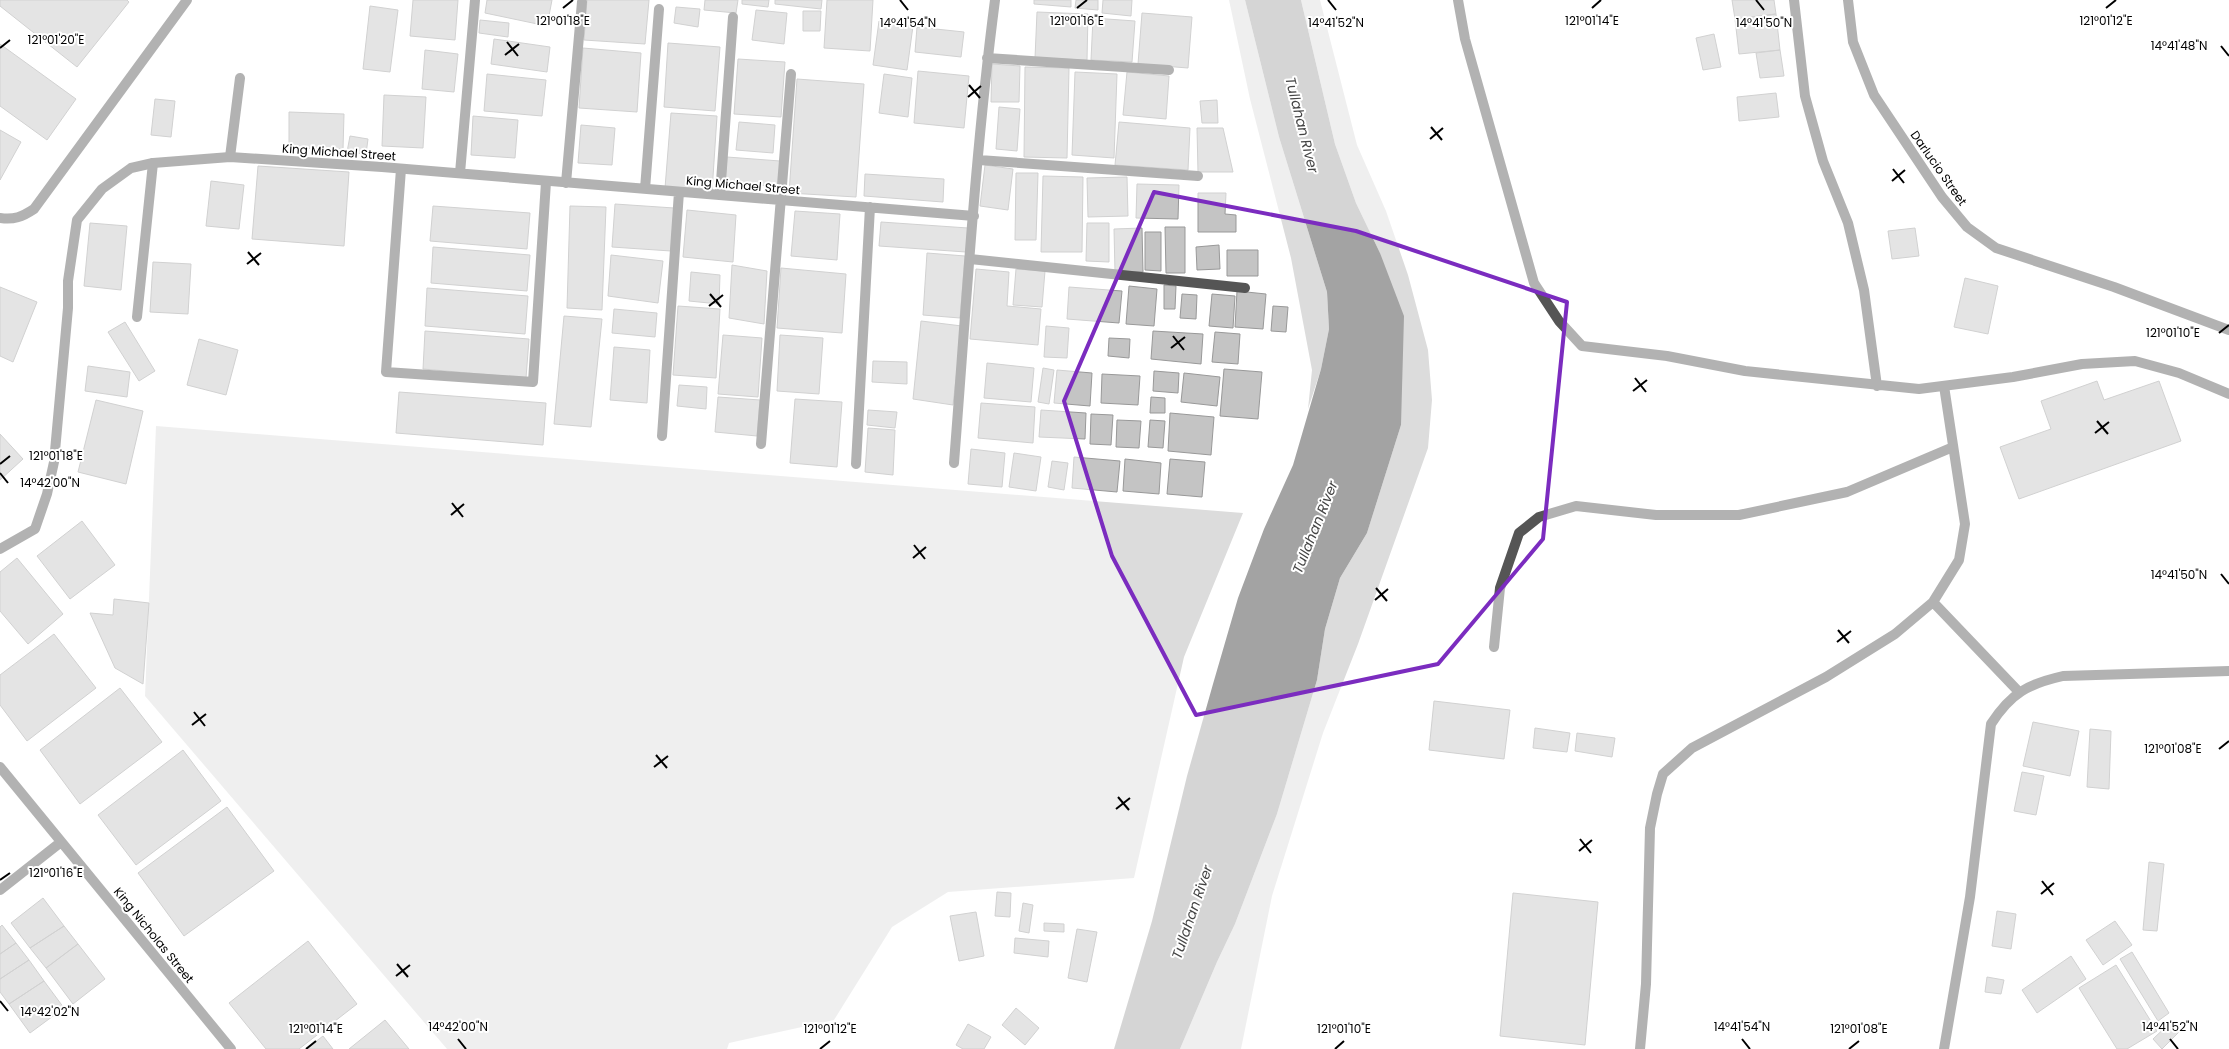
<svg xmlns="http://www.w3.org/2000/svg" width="2229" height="1049" font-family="Poppins,sans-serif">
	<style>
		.green { fill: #dcdcdc }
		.water { fill: #a3a3a3 }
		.building { fill: #c4c4c4; stroke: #999 }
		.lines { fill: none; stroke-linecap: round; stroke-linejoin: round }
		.lane { stroke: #555; stroke-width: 10 }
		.street { stroke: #555; stroke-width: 10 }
		.marked { fill: none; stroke: #7b2cbf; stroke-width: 4; stroke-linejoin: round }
		.ticks { fill: none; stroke: #000; stroke-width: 2 }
		.labels { text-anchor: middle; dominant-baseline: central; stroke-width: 4; stroke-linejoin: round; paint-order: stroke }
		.street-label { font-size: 12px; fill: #000; stroke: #fff }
		.water-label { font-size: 14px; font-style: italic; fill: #444; stroke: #fff }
		.ticks-label { font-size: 12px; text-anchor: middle; fill: #000; stroke: #fff; stroke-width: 4; stroke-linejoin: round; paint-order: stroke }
	</style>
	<rect width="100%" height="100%" fill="#fff"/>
	<path class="green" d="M1229,0H1245L1279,137L1327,292L1329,329L1321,369L1308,409L1312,370L1291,258L1250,99Z
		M1301,0H1320L1357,145L1386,211L1408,275L1428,350L1432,400L1428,448L1358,644L1323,733L1272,896L1241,1049H1180L1217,962L1235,924L1277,814L1317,680L1325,629L1340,578L1367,533L1401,425L1380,253L1356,203L1335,144Z
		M156,426L1243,513L1184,657L1134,878L948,892L892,927L834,1020L729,1043L727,1049H447L145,696Z"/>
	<path class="water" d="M1245,0H1301L1335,144L1356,203L1380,253L1404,316L1401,425L1367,533L1340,578L1325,629L1317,680L1277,814L1235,924L1217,962L1180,1049H1114L1152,921L1187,776L1213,684L1238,598L1264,529L1293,465L1321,369L1329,329L1327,292L1279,137Z"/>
	<path class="building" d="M0,0H127L129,2L77,67L0,6Z
		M413,0H458L455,40L410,36Z
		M487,0H552L547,26L485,13Z
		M587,0H649L645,44L584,40Z
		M705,0H738L736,13L704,10Z
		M742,0H769L768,7L742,4Z
		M775,0H822L821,9L775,4Z
		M827,0H873L870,51L824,48Z
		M1034,0H1071V7L1034,4Z
		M1076,0H1098V10L1075,8Z
		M1103,0H1132L1131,16L1102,13Z
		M1732,0H1774L1776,14L1735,19Z
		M370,6L398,10L390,72L363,69Z
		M676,7L700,9L698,27L674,23Z
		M756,10L787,13L784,44L752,40Z
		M803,11H821L820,31H803Z
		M1037,12L1088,14L1087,60L1035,58Z
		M1142,13L1192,17L1188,68L1138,64Z
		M1776,14L1780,50L1739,54L1735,19Z
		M1093,18L1135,21L1132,62L1091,60Z
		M480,20L509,23L508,37L479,33Z
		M879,21L913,26L907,70L873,65Z
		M917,27L964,32L961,57L915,52Z
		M1714,34L1721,67L1703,70L1696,38Z
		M494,39L550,47L547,72L491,64Z
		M668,43L720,47L715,111L664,107Z
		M0,44L76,99L47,140L0,106Z
		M583,48L641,53L637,112L579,108Z
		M425,50L458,54L454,92L422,89Z
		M1780,50L1784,76L1760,78L1756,53Z
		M738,59L785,62L781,117L734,114Z
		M992,64L1020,66L1019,102H991Z
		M1025,67L1069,68L1067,158L1024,157Z
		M918,71L969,76L964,128L914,123Z
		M1075,72L1117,74L1114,158L1072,155Z
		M1127,72L1169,76L1166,119L1123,115Z
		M487,74L546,80L542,116L484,111Z
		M884,74L912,78L908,117L879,113Z
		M797,79L864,84L856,197L789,193Z
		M1776,93L1779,117L1739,121L1737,97Z
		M384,95L426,97L423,148L382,146Z
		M155,99L175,101L171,137L151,135Z
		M1217,100L1218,123H1202L1200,101Z
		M999,107L1020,109L1017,151L996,149Z
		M289,112L344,114L343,149L289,148Z
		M671,113L717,116L712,192L665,188Z
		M473,116L518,120L515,158L471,155Z
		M739,122L775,125L773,153L736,150Z
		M1119,122L1190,128L1188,170L1115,165Z
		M581,125L615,128L612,165L578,163Z
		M1197,128H1223L1233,172H1198Z
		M0,130L21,142L0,180Z
		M350,136L368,139L366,154L347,152Z
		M727,157L780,161L779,187L725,182Z
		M985,165L1013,169L1008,210L980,206Z
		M258,166L349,172L344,246L252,239Z
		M1016,173H1038L1036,240H1015Z
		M865,174L944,179L943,202L864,196Z
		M1043,176L1083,177L1082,252H1041Z
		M1127,177L1128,216L1088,217L1087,178Z
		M211,181L244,185L239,229L206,226Z
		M1137,184L1179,185L1178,219L1136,218Z
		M1198,193H1226L1225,214L1236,215V232H1198Z
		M615,204L674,208L671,251L612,247Z
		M433,206L530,213L527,249L430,241Z
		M570,206L606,207L602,310L567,308Z
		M687,210L736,215L733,262L683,257Z
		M795,211L840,214L837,260L791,256Z
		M881,222L968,228L966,252L879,246Z
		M90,223L127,226L121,290L84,286Z
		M1087,223H1109V262L1086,261Z
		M1165,227H1185V273H1166Z
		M1142,228L1143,272H1115L1114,229Z
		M1915,228L1919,256L1892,259L1888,231Z
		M1145,232H1161V271L1145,270Z
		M1219,245L1220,269L1197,270L1196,247Z
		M433,247L530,255L527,291L431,283Z
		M1227,250H1258V276H1227Z
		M927,253L965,256L960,318L923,315Z
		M611,255L663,261L658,303L608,296Z
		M153,262L191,264L188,314L150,312Z
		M732,265L767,271L764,324L729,318Z
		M781,268L846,274L842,333L777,328Z
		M976,269L1009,272L1007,306L1041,309L1038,345L970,339Z
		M1016,269L1045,271L1042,307L1013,305Z
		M691,272L720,275L719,304L689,301Z
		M1965,278L1998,286L1988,334L1954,327Z
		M1164,285L1176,286L1175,309H1164Z
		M1129,286L1157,289L1154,326L1126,324Z
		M0,287L37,302L13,362L0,356Z
		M1069,287L1122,291L1119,323L1067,319Z
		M427,288L528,296L525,334L425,326Z
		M1237,291L1266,294L1263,329L1235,327Z
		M1182,294L1197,295L1196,319L1180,318Z
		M1212,294L1235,296L1233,328L1209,326Z
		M678,306L720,309L716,378L673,375Z
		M1273,306L1288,307L1286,332L1271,331Z
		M614,309L657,313L655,337L612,333Z
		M564,316L602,319L591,427L554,424Z
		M921,321L962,326L953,405L913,399Z
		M125,322L155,371L139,381L108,332Z
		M1046,326L1069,328L1067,358L1044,357Z
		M425,331L529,339L526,378L423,369Z
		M1153,331L1203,334L1201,364L1151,359Z
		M1215,332L1240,334L1238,364L1212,362Z
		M723,335L762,338L758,397L718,394Z
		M780,335L823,338L819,394L777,391Z
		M1109,338L1130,339L1129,358L1108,356Z
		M199,339L238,350L226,395L187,385Z
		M614,347L650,350L647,403L610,400Z
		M873,361L907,362V384L872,382Z
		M987,363L1034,368L1031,402L984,398Z
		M88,366L130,372L127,397L85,391Z
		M1043,368L1054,370L1049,404L1038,402Z
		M1224,369L1262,372L1258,419L1220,416Z
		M1057,370L1092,373L1090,406L1054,403Z
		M1154,371L1179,373L1178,393L1153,391Z
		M1184,373L1220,377L1217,406L1181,402Z
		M1102,374L1140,376L1138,405L1101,403Z
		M2097,381L2104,400L2159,381L2181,441L2019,499L2000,447L2051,429L2041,401Z
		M679,385L707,387L706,409L677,406Z
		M399,392L546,403L543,445L396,433Z
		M718,397L760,400L757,436L715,432Z
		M1151,397L1165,398V413H1150Z
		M795,399L842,402L837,467L790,463Z
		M96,400L143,411L126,484L78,472Z
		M981,403L1035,407L1033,443L978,438Z
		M868,410L897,412L895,428L867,425Z
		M1041,410L1086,413L1085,439L1039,437Z
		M1170,413L1214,417L1211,455L1168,451Z
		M1091,414L1113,415L1111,445L1090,444Z
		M1117,420L1141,421L1139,448L1116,447Z
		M1150,420L1165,421L1163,448L1148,447Z
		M868,428L895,430L893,475L865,472Z
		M0,434L23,459L0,480Z
		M971,449L1005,453L1002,487L968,484Z
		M1014,453L1041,457L1036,491L1009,487Z
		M1074,457L1120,461L1117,492L1072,488Z
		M1125,459L1161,463L1159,494L1123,491Z
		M1170,459L1205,462L1202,497L1167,494Z
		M1052,461L1068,463L1064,490L1048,487Z
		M82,521L115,565L70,599L37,556Z
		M17,558L63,614L28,644L0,611V572Z
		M114,599L149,603L143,684L115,668L90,613L113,615Z
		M54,634L96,688L27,741L0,705V675Z
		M120,688L162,742L80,804L40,750Z
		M1434,701L1510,710L1504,759L1429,750Z
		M2033,722L2079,731L2070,776L2023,766Z
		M1535,728L1570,733L1567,752L1533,748Z
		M2090,729L2111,731L2109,789L2087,787Z
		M1577,733L1615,738L1612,757L1575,751Z
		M183,750L221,801L136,865L98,815Z
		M2022,772L2044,776L2036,815L2014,811Z
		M227,807L274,871L184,936L138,873Z
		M2149,862L2164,864L2157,931L2143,930Z
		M997,892L1011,893L1010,917L995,916Z
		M1513,893L1598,902L1585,1045L1500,1036Z
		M43,898L64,926L30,948L11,923Z
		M1023,903L1033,905L1029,933L1019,931Z
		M1997,911L2016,914L2011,949L1992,946Z
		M976,912L984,956L959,961L950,916Z
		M2115,921L2132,945L2103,965L2086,940Z
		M1044,923L1064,924V932L1044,931Z
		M2,925L16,943L0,954V927Z
		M64,926L78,944L46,968L30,948Z
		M1077,929L1097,932L1087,982L1068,978Z
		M1015,938L1049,941L1048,957L1014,953Z
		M308,941L357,1004L299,1049H266L229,1003Z
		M16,943L29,960L0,979V954Z
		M78,944L105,979L73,1004L46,968Z
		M2132,952L2169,1013L2158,1021L2120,959Z
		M2071,956L2086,979L2037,1013L2022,990Z
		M29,960L44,981L9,1004L0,992V979Z
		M2116,965L2157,1031L2127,1049H2117L2079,988Z
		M1987,977L2004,980L2001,994L1985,992Z
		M44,981L64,1008L30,1033L9,1004Z
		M1016,1008L1039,1028L1025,1045L1002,1025Z
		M385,1020L409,1049H349Z
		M2172,1021L2181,1030L2162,1049L2153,1039Z
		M968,1024L991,1037L984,1049H963L956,1045Z
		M323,1036L333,1049H306Z"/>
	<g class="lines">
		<path class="lane" d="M1458,0L1465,39L1534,283L1559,321L1582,346L1667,356L1745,371L1919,389L2013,377L2082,364L2135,361L2179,373L2229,394
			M1794,0L1805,96L1823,161L1848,223L1864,290L1877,386
			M230,157L240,78
			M401,169L386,372L533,382L546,182
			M0,218C14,220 22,217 34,209L187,0
			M137,317L153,163
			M1933,602L2019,692
			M1494,647L1500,588L1519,533L1539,517L1576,506L1656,515H1739L1847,492L1953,447
			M1640,1049L1646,984L1650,828L1657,794L1663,774L1692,748L1826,677L1895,634L1933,602L1959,560L1965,524L1944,386
			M1944,1049L1970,897L1991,724C2011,693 2028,684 2063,676L2229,671"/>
		<path class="street" d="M1848,0L1853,42L1874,95L1942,197L1967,227L1996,248L2114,287L2229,330
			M987,58L1169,70
			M979,160L1198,176
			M460,173L475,0
			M566,183L582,2
			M645,189L659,9
			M720,195L733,17
			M970,259L1245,288
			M662,436L679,192
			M761,444L791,74
			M954,463C966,309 975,153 995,0
			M856,464L870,207
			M0,549L35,529L47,494L54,462L68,308V281L77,220L102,189L131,168L153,163L230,157L382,167L974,216
			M0,767L231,1049
			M0,890L61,842"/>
	</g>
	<path d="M0 0H2229V1049H0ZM1154,192L1356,231L1567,302L1543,539L1438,664L1196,715L1112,556L1064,401Z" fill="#fff" fill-opacity=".55" fill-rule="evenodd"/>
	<path class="marked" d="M1154,192L1356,231L1567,302L1543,539L1438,664L1196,715L1112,556L1064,401Z"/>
	<path class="ticks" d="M900,0L908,10M1328,0L1336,10M1756,0L1764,10M563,8L573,0M1077,8L1087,0M1592,8L1601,0M2106,8L2116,0M507,42L518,56M2221,46L2229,56M0,48L10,40M505,55L519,44M969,85L980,98M968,97L981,86M1431,127L1442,140M1430,139L1443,128M1893,169L1904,183M1892,181L1905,170M248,252L259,265M247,264L261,253M710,294L721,307M709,306L723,295M2219,333L2229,325M1173,336L1184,350M1171,348L1185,337M1635,378L1646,392M1633,391L1647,380M2097,421L2108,434M2095,433L2109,422M0,464L10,456M0,473L8,483M452,503L463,517M451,515L464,504M914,545L925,559M913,558L926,547M2221,574L2229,584M1376,588L1387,601M1375,600L1388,589M1838,630L1849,643M1837,642L1851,631M194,712L205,726M192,725L206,714M2219,749L2229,741M656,755L667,768M654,767L668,756M1118,797L1129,810M1116,809L1130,798M1580,839L1591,853M1579,851L1592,840M0,880L10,873M2042,881L2053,895M2041,894L2054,883M397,964L408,977M396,976L410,965M0,1001L8,1011M458,1039L466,1049M1742,1039L1750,1049M2170,1039L2178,1049M306,1049L316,1041M820,1049L830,1041M1335,1049L1344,1041M1849,1049L1859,1041"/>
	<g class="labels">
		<g class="street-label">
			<text transform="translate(339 152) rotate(4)">King Michael Street</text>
			<text transform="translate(1939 168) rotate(55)">Darlucio Street</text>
			<text transform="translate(743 185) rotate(5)">King Michael Street</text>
			<text transform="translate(154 935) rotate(51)">King Nicholas Street</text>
		</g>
		<g class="water-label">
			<text transform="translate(1302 125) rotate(76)">Tullahan River</text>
			<text transform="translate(1315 527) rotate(-68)">Tullahan River</text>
			<text transform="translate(1192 912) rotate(-71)">Tullahan River</text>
		</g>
	</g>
	<g class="ticks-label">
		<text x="563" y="25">121°01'18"E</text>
		<text x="1077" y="25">121°01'16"E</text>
		<text x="1592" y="25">121°01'14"E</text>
		<text x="2106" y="25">121°01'12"E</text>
		<text x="1764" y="27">14°41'50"N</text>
		<text x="908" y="27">14°41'54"N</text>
		<text x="1336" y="27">14°41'52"N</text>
		<text x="56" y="44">121°01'20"E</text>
		<text x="2179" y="50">14°41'48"N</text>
		<text x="2173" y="337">121°01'10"E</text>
		<text x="56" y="460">121°01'18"E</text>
		<text x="50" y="487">14°42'00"N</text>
		<text x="2179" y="579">14°41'50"N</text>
		<text x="2173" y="753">121°01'08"E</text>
		<text x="56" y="877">121°01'16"E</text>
		<text x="50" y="1016">14°42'02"N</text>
		<text x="458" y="1031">14°42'00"N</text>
		<text x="1742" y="1031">14°41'54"N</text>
		<text x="2170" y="1031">14°41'52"N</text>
		<text x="316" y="1033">121°01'14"E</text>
		<text x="830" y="1033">121°01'12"E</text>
		<text x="1344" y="1033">121°01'10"E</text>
		<text x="1859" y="1033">121°01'08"E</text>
	</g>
</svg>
